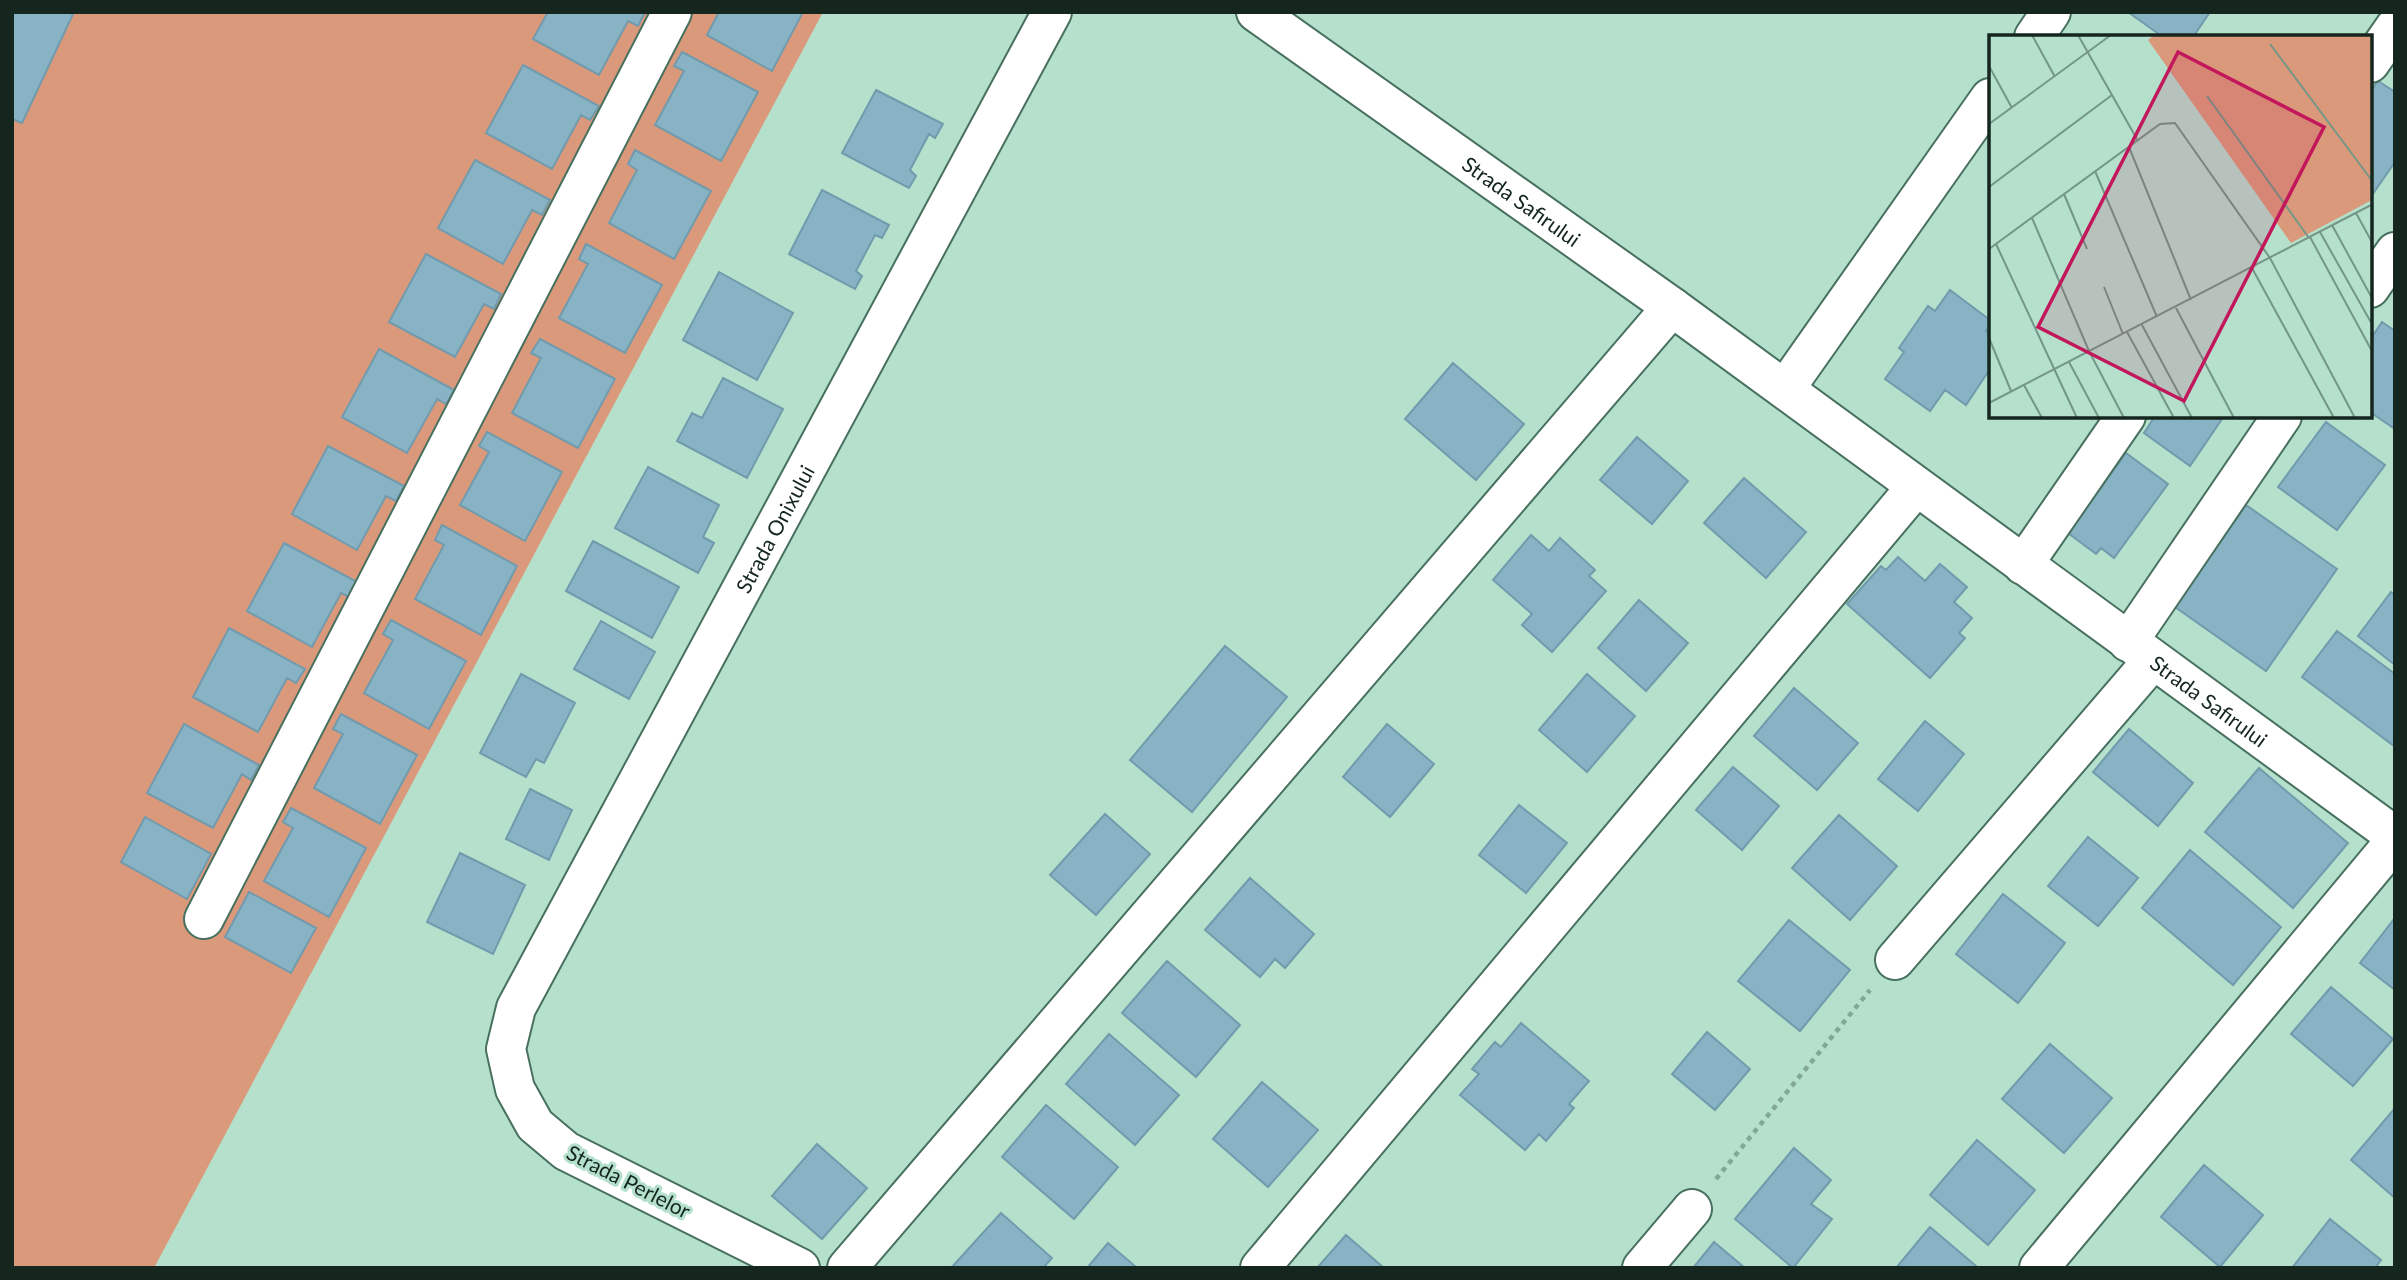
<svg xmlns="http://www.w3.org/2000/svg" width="2407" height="1280" font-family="Lato,sans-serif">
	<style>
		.green { fill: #db997b }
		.building { fill: #88b3c5; stroke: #719bad; stroke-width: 2 }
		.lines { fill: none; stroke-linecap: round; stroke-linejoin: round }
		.minor-casing { stroke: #48705f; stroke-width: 42 }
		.path { stroke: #83a797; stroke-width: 4.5; stroke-dasharray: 5 5; stroke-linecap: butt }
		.minor { stroke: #fff; stroke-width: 38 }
		.labels { text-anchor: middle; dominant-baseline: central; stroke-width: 6; stroke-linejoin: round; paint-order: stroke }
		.street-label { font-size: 21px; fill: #15261f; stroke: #b4e0cc }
		.inset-road { fill: none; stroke: #749687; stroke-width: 2 }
		.view { fill: #c2185b; fill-opacity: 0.15; stroke: #c2185b; stroke-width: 3.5 }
		.inset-edge { fill: none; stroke: #15261f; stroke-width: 3.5 }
	</style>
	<rect width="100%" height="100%" fill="#b4e0cc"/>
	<path class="green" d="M12,12H823L154,1268H12Z"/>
	<path class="building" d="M12,12H74L22,123L12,119Z
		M548,12H645L638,26L628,21L599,75L533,39Z
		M719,12H803L772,71L707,35Z
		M2128,12H2210L2193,37H2163Z
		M682,52L758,92L721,161L655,125L684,71L674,66Z
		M523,65L599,106L590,120L581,115L552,169L486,133Z
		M2378,81L2395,92V162L2370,198V92Z
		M876,90L943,124L935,138L929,134L910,170L916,176L909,188L842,153Z
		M635,150L711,191L674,259L609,223L637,170L628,164Z
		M475,160L550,200L542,215L532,210L503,264L438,228Z
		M822,190L889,225L882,238L875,235L856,271L862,276L855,289L789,254Z
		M586,244L662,285L625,353L559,318L588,264L579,259Z
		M426,254L501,294L494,309L484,304L455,357L389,322Z
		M719,272L793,313L757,380L683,340Z
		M1950,290L1990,320V324L1986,331L1990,335V369L1966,405L1945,390L1930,411L1885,379L1904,352L1899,348L1928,306L1935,311Z
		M2382,322L2395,331V429L2370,412V340Z
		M540,339L615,379L578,448L512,413L541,358L531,353Z
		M379,349L454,390L446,404L437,399L407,453L342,417Z
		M1453,363L1524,424L1476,480L1405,419Z
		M723,378L783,409L747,478L677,441L692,413L702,418Z
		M2155,416H2224L2190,466L2144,433Z
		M2326,422L2385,465L2337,530L2278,487Z
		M487,432L562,472L525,541L460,505L489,452L479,446Z
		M1637,437L1688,481L1652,524L1600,480Z
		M328,446L404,486L396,501L386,496L357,550L292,514Z
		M2126,453L2168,484L2114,558L2101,548L2096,554L2068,533Z
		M648,467L719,505L703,537L714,543L698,573L615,528Z
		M1744,478L1806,532L1766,578L1704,523Z
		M2246,505L2337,569L2266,671L2175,607Z
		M442,525L517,566L481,635L415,599L444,545L435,540Z
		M1531,535L1549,551L1560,538L1595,570L1589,576L1606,591L1552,652L1522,625L1532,614L1493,580Z
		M593,541L679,587L652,638L566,591Z
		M284,543L359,583L351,598L341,593L312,647L247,611Z
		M1898,557L1925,581L1940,564L1967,587L1954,602L1972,618L1959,633L1965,638L1930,678L1847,604L1881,566L1886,570Z
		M2391,592L2395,595V665L2358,636Z
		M1639,600L1688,643L1646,691L1598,648Z
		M391,620L466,661L429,729L364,693L393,640L383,634Z
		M601,621L655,652L629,699L574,669Z
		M229,628L305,669L296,683L287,678L258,732L193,697Z
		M2337,631L2395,674L2394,746L2302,677Z
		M1225,646L1287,697L1192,812L1130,760Z
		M521,674L575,703L544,763L536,759L526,777L480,753Z
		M1587,674L1635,716L1587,772L1539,730Z
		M1794,688L1858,743L1817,790L1754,736Z
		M341,714L417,755L380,824L314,788L343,734L333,729Z
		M1925,721L1964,754L1918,811L1878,779Z
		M184,724L259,765L251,780L242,774L213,828L147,793Z
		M1387,724L1434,764L1390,817L1343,777Z
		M2129,729L2193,783L2158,826L2093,772Z
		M1733,767L1779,806L1742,850L1696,810Z
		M2259,768L2348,843L2293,908L2205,832Z
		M530,789L572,810L549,860L506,839Z
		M1519,805L1567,843L1526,893L1479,855Z
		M291,808L366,848L329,917L264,881L293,828L283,822Z
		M1105,814L1150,854L1096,915L1050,875Z
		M1839,815L1897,866L1850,920L1792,868Z
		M145,817L211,854L187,899L121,862Z
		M2088,837L2138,878L2098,926L2048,886Z
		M2190,850L2281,927L2233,985L2142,908Z
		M460,853L525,885L493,954L427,922Z
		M1250,878L1314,934L1285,968L1275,959L1260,977L1205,930Z
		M249,892L316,928L291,973L225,937Z
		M2003,894L2065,943L2018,1003L1956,954Z
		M2394,919H2395V990L2360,963Z
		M1789,920L1850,970L1800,1031L1738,981Z
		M1167,961L1240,1025L1196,1077L1122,1013Z
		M2331,987L2393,1039L2353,1086L2291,1034Z
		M1521,1023L1589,1081L1569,1104L1574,1108L1546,1141L1539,1134L1525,1150L1460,1095L1479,1074L1472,1069L1495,1042L1501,1047Z
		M1707,1032L1750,1069L1715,1110L1672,1074Z
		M1109,1034L1179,1095L1135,1145L1066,1084Z
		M2050,1044L2112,1098L2064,1153L2002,1099Z
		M1262,1082L1318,1130L1268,1187L1213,1139Z
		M1046,1105L1118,1167L1074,1219L1002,1157Z
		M2395,1108V1198L2351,1160Z
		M1977,1140L2035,1190L1988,1245L1930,1195Z
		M817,1144L867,1188L822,1239L772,1196Z
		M1794,1148L1831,1180L1811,1204L1832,1219L1793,1268L1735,1219Z
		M2204,1165L2263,1215L2220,1267L2161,1217Z
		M1001,1213L1052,1258L1043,1268H951Z
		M2330,1219L2381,1260L2375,1268H2292Z
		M1930,1227L1976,1266L1975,1268H1896Z
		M1346,1235L1384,1268H1317Z
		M1714,1242L1745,1268H1693Z
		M1108,1243L1137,1268H1087Z"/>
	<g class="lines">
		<defs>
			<g id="minor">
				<path id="s1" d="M1256,12L1672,307L2395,836"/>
				<path d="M2034,37L2051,12"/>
				<path d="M2370,63L2395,27"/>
				<path d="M2370,288L2395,252"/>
				<path d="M1785,389L1990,98"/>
				<path d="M2023,565L2126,416"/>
				<path d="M2128,642L2282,416"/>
				<path d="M204,919L672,12"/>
				<path d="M1895,960L2153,660"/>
				<path id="s2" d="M800,1268L566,1151L535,1125L515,1089L506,1049L516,1008L1052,12"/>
				<path d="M847,1268L1672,307"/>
				<path d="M1260,1268L1916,487"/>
				<path d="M1642,1268L1692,1209"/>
				<path d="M2039,1268L2395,841"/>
			</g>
		</defs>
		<use href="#minor" class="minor-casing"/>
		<path class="path" d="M1716,1179L1870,990"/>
		<use href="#minor" class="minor"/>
	</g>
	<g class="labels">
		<g class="street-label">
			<text stroke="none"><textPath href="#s1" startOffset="326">Strada Safirului</textPath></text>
			<text stroke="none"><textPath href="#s2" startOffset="971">Strada Onixului</textPath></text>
			<text stroke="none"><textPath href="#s1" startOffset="1176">Strada Safirului</textPath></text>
			<text transform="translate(629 1181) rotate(27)">Strada Perlelor</text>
		</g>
	</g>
	<g transform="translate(1989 35)">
		<rect width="383" height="383" fill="#b4e0cc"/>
		<path d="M165,0H383V165L302,208L159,5Z" fill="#db997b"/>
		<path class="inset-road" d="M43,0L66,42M89,0L149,106M281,9L384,147M0,31L23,73M218,61L320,203M0,89L122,0M140,112L202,265M106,136L168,282M0,152L123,60M75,159L98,214M367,178L384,209M43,183L100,316L135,383M343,190L384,265M331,197L384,291M321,202L384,318M7,209L88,383M0,214L171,89L186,88L281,223L366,383M263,233L345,383M115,252L134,299M187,273L245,383M153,290L203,383M138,297L185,383M0,303L22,356M80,327L110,383M35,350L53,383M0,368L384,169"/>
		<path class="view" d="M189,17L335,92L195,366L49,292Z"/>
		<rect width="383" height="383" class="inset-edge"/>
	</g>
	<rect width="2407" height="1280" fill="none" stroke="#15261f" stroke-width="28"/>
</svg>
